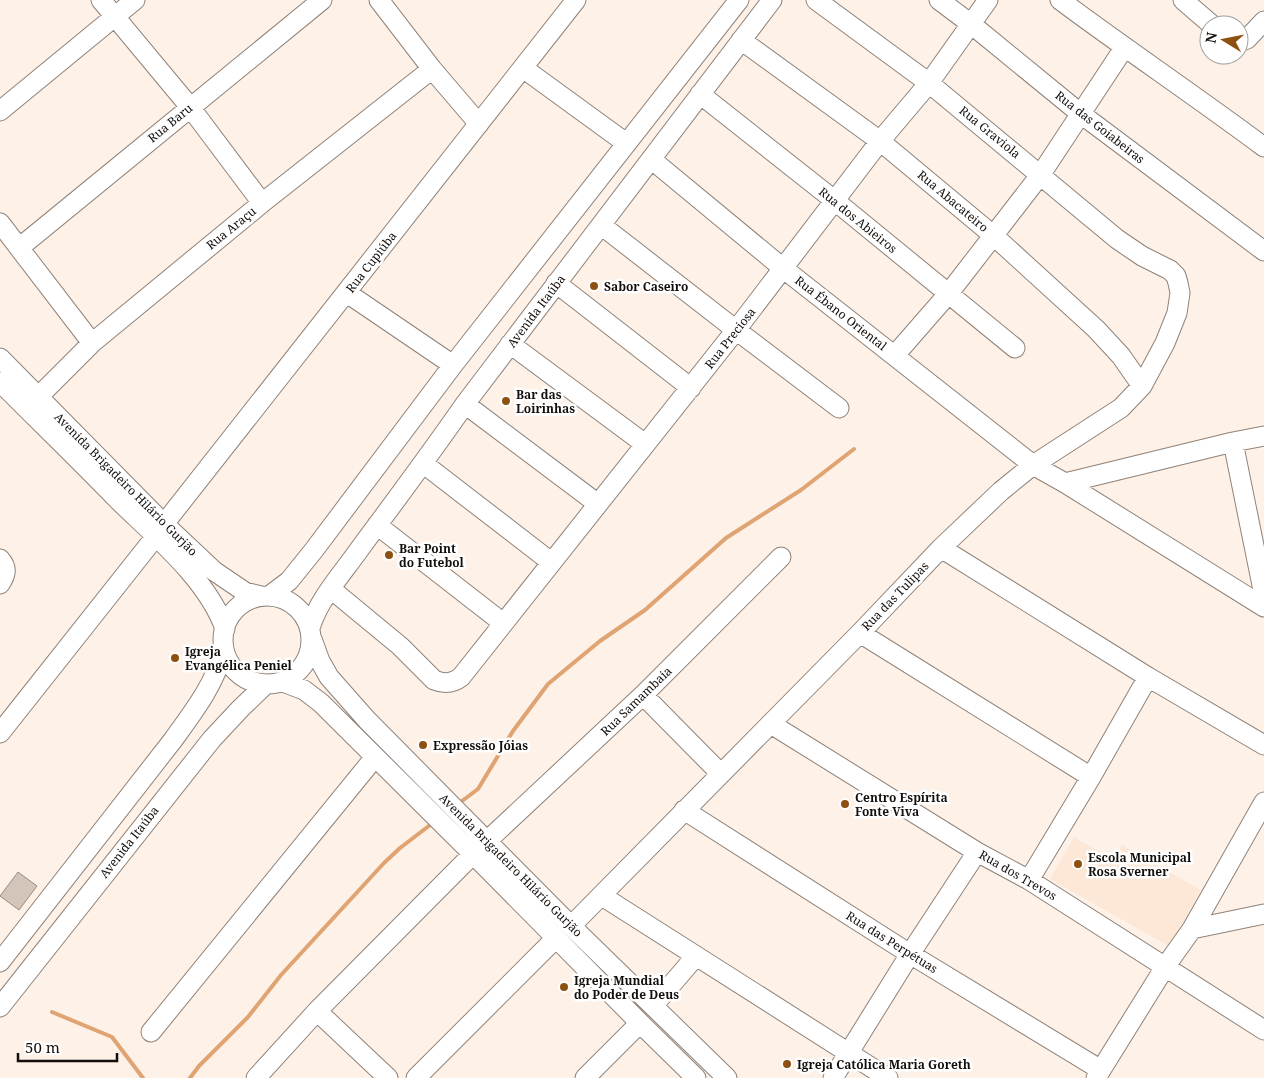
<svg xmlns="http://www.w3.org/2000/svg" width="1264" height="1078" font-family="'Noto Serif',serif">
	<style>
		.built { fill: #fde8d7 }
		.lines { fill: none; stroke-linecap: round; stroke-linejoin: round }
		.stream { stroke: #e0a372; stroke-width: 4 }
		.building { fill: #d4c5ba; stroke: #998c82 }
		.minor-casing { stroke: #8f8278; stroke-width: 21 }
		.minor { stroke: #fff; stroke-width: 19 }
		.poi-dot { fill: #8d5011; stroke: #fff; stroke-width: 2 }
		.labels { text-anchor: middle; dominant-baseline: central; stroke-width: 5; stroke-linejoin: round; paint-order: stroke }
		.street-label { font-size: 12px; fill: #130e0b; stroke: #fff }
		.poi-label { font-size: 12px; font-weight: bold; fill: #130e0b; stroke: #fff; text-anchor: start }
	</style>
	<rect width="100%" height="100%" fill="#fdf1e8"/>
	<path class="built" d="M1074,837L1114,860L1122,845L1201,890L1170,947L1050,879Z"/>
	<g class="lines">
		<path class="stream" d="M458,804L478,789L513,731L548,684L600,641L645,610L726,538L801,490L854,449
			M52,1012L112,1037L143,1078
			M190,1078L199,1066L248,1017L281,975L384,863L400,848L434,822"/>
	</g>
	<path class="building" d="M18,872L37,886L19,910L0,896Z"/>
	<g class="lines">
		<defs>
			<path id="minor" d="M101,0L190,107L262,203
				M379,0L432,69L479,124
				M939,0L971,24L1081,114L1264,251
				M1060,0C1127,50 1197,97 1264,147
				M1183,0L1212,25
				M741,40L880,141L994,236L1096,329L1121,356L1142,386
				M1239,42L1247,39L1264,21
				M523,68L626,143
				M700,94L834,200L1015,348
				M0,111L135,0
				M651,159L784,269L1033,465L1065,483L1264,607
				M0,223L92,343
				M601,225L736,330L839,408
				M19,248L322,0
				M556,283L691,388
				M347,293L453,365
				M510,344L645,444
				M895,355L949,293L1041,174L1124,48
				M0,358L164,524L214,571L245,592L261,596
				M0,382C40,422 80,461 119,501C156,537 208,580 225,629
				M38,397L92,343L262,203L432,69
				M465,404L598,504
				M1233,442L1264,595
				M424,464L551,562
				M1065,483L1233,442L1264,436
				M164,524L576,0
				M377,525L503,623
				M941,548L1148,677L1264,745
				M0,559C8,568 6,575 0,584
				M331,589L400,646L434,680C444,684 452,684 461,677L736,330L880,141L929,83L988,0
				M269,596L289,581L314,550L453,365L739,0
				M223 640a44 44 0 1 1 88 0a44 44 0 1 1-88 0Z
				M310,628C319,598 343,573 361,547C396,500 431,453 465,404L772,0
				M860,633L1091,777
				M312,639L320,661L329,677L367,720L571,926L727,1078
				M283,682L304,690L321,703L473,854L640,1023L696,1078
				M643,695L721,774
				M771,724L977,852L1029,880L1264,1030
				M0,733L156,536
				M684,810L910,954L1101,1070
				M487,841L643,695L781,557
				M1029,880L1091,777L1148,677
				M602,896L888,1078
				M571,926L860,633L941,548L1001,491L1033,465L1121,408L1142,386L1165,343L1177,313L1180,293L1178,283L1176,276L1170,270L1142,256L1117,239L929,83L816,0
				M1192,929L1264,914
				M0,962L173,740C194,711 215,684 224,649
				M653,1006L696,956
				M0,1007L212,739L241,708L266,684
				M317,1011L388,1078
				M151,1032L375,757
				M256,1078L317,1011L473,854
				M416,1078L556,938
				M585,1078L640,1023
				M833,1078L910,954L977,852
				M1096,1078L1165,967L1192,929L1264,802"/>
		</defs>
		<use href="#minor" class="minor-casing"/>
		<use href="#minor" class="minor"/>
	</g>
	<g class="poi-dot">
		<circle cx="594" cy="286" r="5"/>
		<circle cx="506" cy="401" r="5"/>
		<circle cx="389" cy="555" r="5"/>
		<circle cx="175" cy="658" r="5"/>
		<circle cx="423" cy="745" r="5"/>
		<circle cx="845" cy="804" r="5"/>
		<circle cx="1078" cy="864" r="5"/>
		<circle cx="564" cy="987" r="5"/>
		<circle cx="787" cy="1064" r="5"/>
	</g>
	<g class="labels">
		<g class="street-label">
			<text transform="translate(170 123) rotate(-39)">Rua Baru</text>
			<text transform="translate(1100 127) rotate(38)">Rua das Goiabeiras</text>
			<text transform="translate(990 132) rotate(39)">Rua Graviola</text>
			<text transform="translate(953 201) rotate(40)">Rua Abacateiro</text>
			<text transform="translate(858 220) rotate(39)">Rua dos Abieiros</text>
			<text transform="translate(231 228) rotate(-39)">Rua Araçu</text>
			<text transform="translate(371 262) rotate(-52)">Rua Cupiúba</text>
			<text transform="translate(536 311) rotate(-53)">Avenida Itaúba</text>
			<text transform="translate(841 313) rotate(38)">Rua Ébano Oriental</text>
			<text transform="translate(730 338) rotate(-52)">Rua Preciosa</text>
			<text transform="translate(126 484) rotate(45)">Avenida Brigadeiro Hilário Gurjão</text>
			<text transform="translate(895 596) rotate(-46)">Rua das Tulipas</text>
			<text transform="translate(636 701) rotate(-44)">Rua Samambaia</text>
			<text transform="translate(129 842) rotate(-52)">Avenida Itaúba</text>
			<text transform="translate(511 865) rotate(45)">Avenida Brigadeiro Hilário Gurjão</text>
			<text transform="translate(1018 875) rotate(30)">Rua dos Trevos</text>
			<text transform="translate(892 942) rotate(32)">Rua das Perpétuas</text>
		</g>
		<g class="poi-label">
			<text x="604" y="286">Sabor Caseiro</text>
			<text x="516" y="394">Bar das<tspan x="516" dy="14">Loirinhas</tspan></text>
			<text x="399" y="548">Bar Point<tspan x="399" dy="14">do Futebol</tspan></text>
			<text x="185" y="651">Igreja<tspan x="185" dy="14">Evangélica Peniel</tspan></text>
			<text x="433" y="745">Expressão Jóias</text>
			<text x="855" y="797">Centro Espírita<tspan x="855" dy="14">Fonte Viva</tspan></text>
			<text x="1088" y="857">Escola Municipal<tspan x="1088" dy="14">Rosa Sverner</tspan></text>
			<text x="574" y="980">Igreja Mundial<tspan x="574" dy="14">do Poder de Deus</tspan></text>
			<text x="797" y="1064">Igreja Católica Maria Goreth</text>
		</g>
	</g>
	<g transform="translate(1224 40) rotate(280)"><circle r="24" fill="#ffffff" stroke="#a19f9d"/>
	<path d="M0-4L9 19L0 12L-9 19Z" fill="#8d5011"/>
	<text y="-8" font-size="14" font-weight="bold" text-anchor="middle" fill="#130e0b">N</text>
	</g>
	<path d="M18 1053v8h99v-8" fill="none" stroke="#130e0b" stroke-width="2.5"/>
	<text x="25" y="1053" font-size="15" fill="#130e0b" stroke="#ffffff" stroke-width="4" paint-order="stroke">50 m</text>
</svg>
